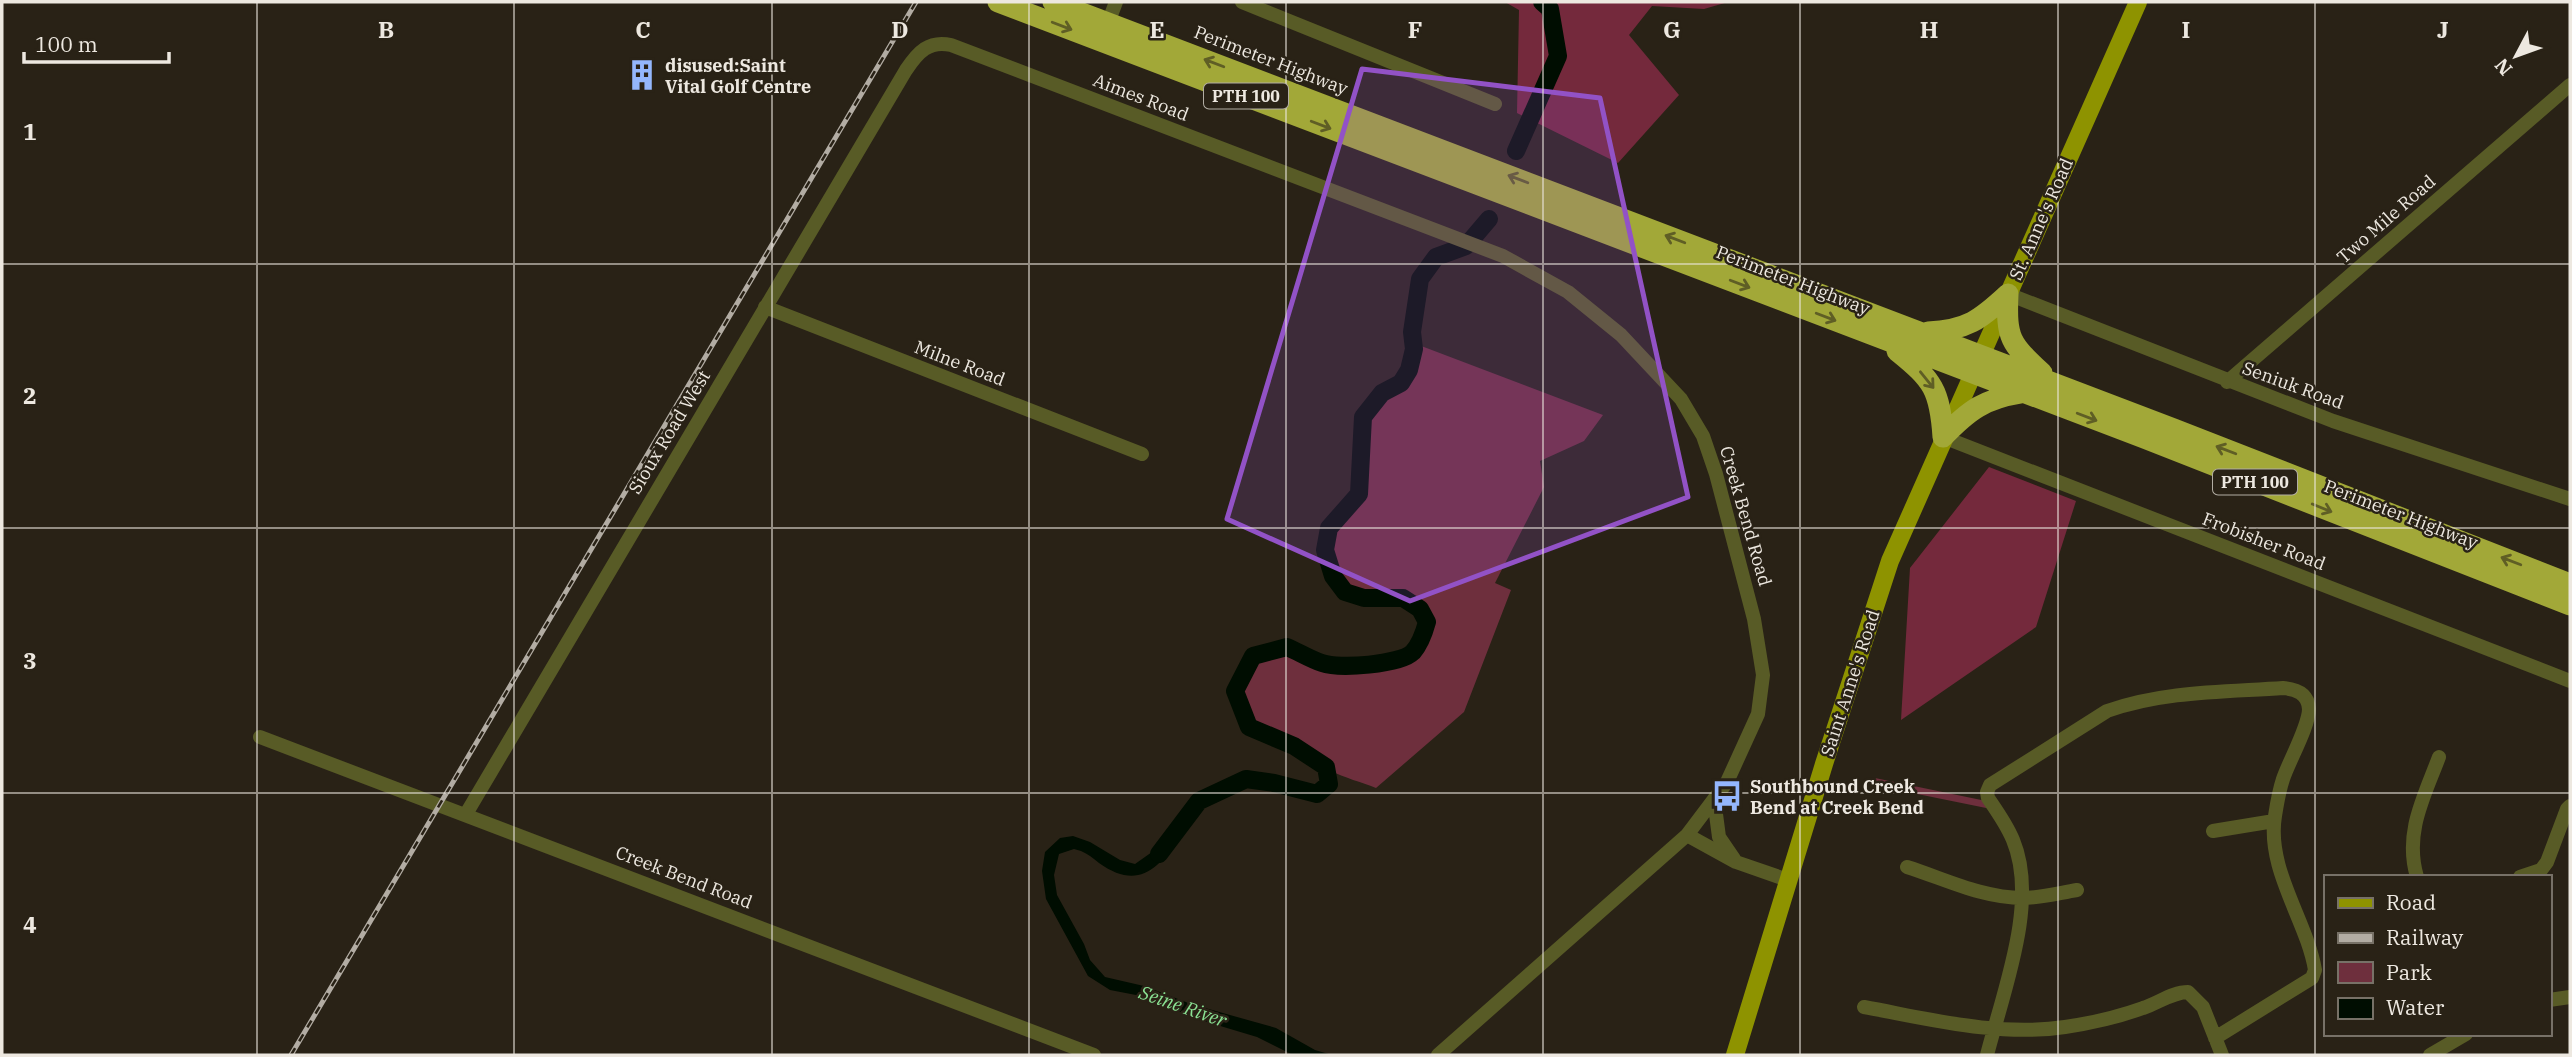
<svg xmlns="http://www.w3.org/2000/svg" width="2572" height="1057" font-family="'IBM Plex Serif',serif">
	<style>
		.green { fill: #6e2f3d }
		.forest { fill: #74293c }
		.water { fill: #000d01 }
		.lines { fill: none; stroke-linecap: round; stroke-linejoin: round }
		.river { stroke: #000d01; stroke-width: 18 }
		.minor { stroke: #585b26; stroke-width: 14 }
		.major { stroke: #8e9300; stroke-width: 18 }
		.highway { stroke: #a2a838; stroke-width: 21 }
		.rail-casing { stroke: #b2aca3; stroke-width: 5 }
		.rail { stroke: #292216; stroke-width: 2.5; stroke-dasharray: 8; stroke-linecap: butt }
		.oneway { stroke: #5f5e25 }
		.marked { fill: #9252c6; fill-opacity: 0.2; stroke: #9252c6; stroke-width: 5; stroke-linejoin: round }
		.grid { fill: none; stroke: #ede8e0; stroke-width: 2; stroke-opacity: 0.55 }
		.labels { text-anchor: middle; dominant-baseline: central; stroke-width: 5; stroke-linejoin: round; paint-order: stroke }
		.shield { fill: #292216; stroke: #b2ada3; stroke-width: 2 }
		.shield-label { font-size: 16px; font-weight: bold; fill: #ede8e0 }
		.street-label { font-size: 18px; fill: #ede8e0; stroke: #292216 }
		.poi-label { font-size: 18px; font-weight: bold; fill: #ede8e0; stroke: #292216; text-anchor: start }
		.water-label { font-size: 19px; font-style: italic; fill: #8ae193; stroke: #292216 }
		.grid-label { font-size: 23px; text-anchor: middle; font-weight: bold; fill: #ede8e0; stroke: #292216; stroke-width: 5; stroke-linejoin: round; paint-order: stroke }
	</style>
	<rect width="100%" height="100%" fill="#292216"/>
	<path class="green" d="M1416,344L1603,415L1584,441L1540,461L1544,487L1495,583L1511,590L1464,712L1376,788C1361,782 1345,778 1331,771C1322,767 1317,757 1306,752C1293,746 1278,745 1265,739C1241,729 1239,703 1241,680C1242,665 1244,656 1258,650C1281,640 1299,659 1319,662C1333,665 1348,663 1362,662C1395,659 1434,655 1423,611C1416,606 1408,601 1399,599C1383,596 1362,601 1346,593C1338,588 1332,576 1329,567C1312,517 1351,522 1359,482C1363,459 1354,436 1367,414C1377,397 1387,401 1401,391C1417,380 1418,361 1416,344Z
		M1875,778L1991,802L1996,810L1873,785Z"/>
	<path class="forest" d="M1505,2H1728L1704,9L1652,6L1629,35L1679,95L1618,163L1517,113L1519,10Z
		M1989,467L2076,501L2036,627L1901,720L1910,568Z"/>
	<path class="water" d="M1164,834L1177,839C1158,872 1135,889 1099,863C1093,858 1088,854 1081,851L1074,849L1059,854L1054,875L1057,895L1084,944L1090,960L1105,977L1144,986L1191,1004L1276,1028L1315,1050L1332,1055H1293L1257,1037L1207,1022L1136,995L1110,990L1088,976L1046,899L1042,871L1045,852L1060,838L1073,836L1090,842L1120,860L1135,864L1152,852Z"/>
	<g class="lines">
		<path class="river" d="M1516,151L1558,56L1550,9L1542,2
			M1159,854L1199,801L1246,779L1274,783L1317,794L1329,784L1326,767L1294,746L1249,727L1235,691L1253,656L1287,647C1299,652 1310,659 1322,663C1339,669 1400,665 1413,652C1420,644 1424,633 1427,622L1420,609L1403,598H1364L1345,592L1333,576L1325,550L1329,528L1359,494L1363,417L1382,393L1401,383L1409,370L1414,349L1412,332L1420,279L1436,257L1466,246L1489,219"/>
		<path class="minor" d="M1242,2L1495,104
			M1108,23L1116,2
			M2008,294L2333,421L2570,499
			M765,307L1142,454
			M2227,382L2570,85
			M1943,437L2570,681
			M260,737L1094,1055
			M1714,799L1719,837L1734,859
			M466,814L906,70C918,52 929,40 951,45L1503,256L1568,292L1621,335L1681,399L1703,436L1716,474L1754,619L1763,675L1758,714L1727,782L1687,835L1438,1055
			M2213,831L2274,821
			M1687,835L1736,862L1788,880
			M1907,867C1945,879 1982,898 2023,898C2040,898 2059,893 2077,890
			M2417,877C2404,833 2424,797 2439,757
			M2520,877L2541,870L2547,862L2567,809L2570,806
			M2549,1000L2570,997
			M1864,1007C1930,1019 1999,1037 2065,1027C2092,1023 2118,1017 2143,1008C2158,1003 2173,992 2188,992L2203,1007L2222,1055
			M1987,1055C2003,992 2039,902 2013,840C2007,825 1997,811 1988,798L1987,792L1990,785L2107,711C2163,691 2224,692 2283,688C2295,689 2308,693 2309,709C2309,726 2289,761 2283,779C2279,791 2277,803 2275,816C2266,869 2307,921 2315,970L2312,978L2215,1038
			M2430,1055L2466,1034"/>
		<path class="major" d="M1735,1055L1824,764L1890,561L2138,2"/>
		<path class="highway" d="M998,2L2144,438L2570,605
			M1053,2L2174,429L2570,584
			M2008,294C2006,339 2010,343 2042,373
			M1928,332C1967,330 1980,320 2008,294
			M1897,351C1933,380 1940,390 1943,437
			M1943,437C1969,410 1984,399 2021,393"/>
		<defs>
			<path id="rail" d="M291,1055L916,2"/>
		</defs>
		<use href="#rail" class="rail-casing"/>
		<use href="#rail" class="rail"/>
	</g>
	<defs><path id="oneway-shaft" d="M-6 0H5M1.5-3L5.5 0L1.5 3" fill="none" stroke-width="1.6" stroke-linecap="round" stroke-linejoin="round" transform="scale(1.75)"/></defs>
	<g class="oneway">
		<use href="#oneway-shaft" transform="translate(1062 26) rotate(21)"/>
		<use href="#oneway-shaft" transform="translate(1214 63) rotate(-159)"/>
		<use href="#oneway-shaft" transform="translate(1321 125) rotate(21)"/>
		<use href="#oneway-shaft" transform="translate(1518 179) rotate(-159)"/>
		<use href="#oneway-shaft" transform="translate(1675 239) rotate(-159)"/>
		<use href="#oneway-shaft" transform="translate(1740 284) rotate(21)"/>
		<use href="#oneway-shaft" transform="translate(1826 317) rotate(21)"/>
		<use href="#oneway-shaft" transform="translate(1927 380) rotate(51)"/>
		<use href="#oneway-shaft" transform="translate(2087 417) rotate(21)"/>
		<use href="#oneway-shaft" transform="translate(2226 450) rotate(-159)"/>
		<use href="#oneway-shaft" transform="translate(2322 508) rotate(22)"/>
		<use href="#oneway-shaft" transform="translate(2511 561) rotate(-159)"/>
	</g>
	<path class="marked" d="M1362,69L1600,98L1688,497L1410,601L1227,519Z"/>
	<path class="grid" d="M257,2V1055M514,2V1055M772,2V1055M1029,2V1055M1286,2V1055M1543,2V1055M1800,2V1055M2058,2V1055M2315,2V1055M2,264H2570M2,528H2570M2,793H2570"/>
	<defs>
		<symbol id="building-bare" viewBox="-9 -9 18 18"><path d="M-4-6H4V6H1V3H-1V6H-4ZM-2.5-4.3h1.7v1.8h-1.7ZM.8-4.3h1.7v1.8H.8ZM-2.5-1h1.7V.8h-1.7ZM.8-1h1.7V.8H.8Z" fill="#94b7fd" stroke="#292216" stroke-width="2.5" paint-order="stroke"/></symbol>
		<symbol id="bus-bare" viewBox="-9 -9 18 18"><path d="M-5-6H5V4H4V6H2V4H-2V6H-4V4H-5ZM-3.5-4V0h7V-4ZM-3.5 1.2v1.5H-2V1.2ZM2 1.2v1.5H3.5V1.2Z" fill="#94b7fd" stroke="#292216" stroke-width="2.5" paint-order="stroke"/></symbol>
	</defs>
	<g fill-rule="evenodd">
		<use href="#building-bare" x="620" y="53" width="44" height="44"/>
		<use href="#bus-bare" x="1705" y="774" width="44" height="44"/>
	</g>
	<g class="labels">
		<g class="shield">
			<rect x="1204" y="83.5" width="84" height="25" rx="5"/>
			<rect x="2213" y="469.5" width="84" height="25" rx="5"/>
		</g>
		<g class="shield-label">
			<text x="1246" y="96">PTH 100</text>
			<text x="2255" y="482">PTH 100</text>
		</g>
		<g class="street-label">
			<text transform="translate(1271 60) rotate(21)">Perimeter Highway</text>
			<text transform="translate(1141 97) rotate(21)">Aimes Road</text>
			<text transform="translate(2041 219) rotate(-66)">St. Anne's Road</text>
			<text transform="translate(2386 219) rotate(-41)">Two Mile Road</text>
			<text transform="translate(1793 280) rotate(21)">Perimeter Highway</text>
			<text transform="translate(960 363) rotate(21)">Milne Road</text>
			<text transform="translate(2293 385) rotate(20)">Seniuk Road</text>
			<text transform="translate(669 432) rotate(-59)">Sioux Road West</text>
			<text transform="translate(2401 514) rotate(21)">Perimeter Highway</text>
			<text transform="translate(1746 516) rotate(74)">Creek Bend Road</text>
			<text transform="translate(2264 541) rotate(21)">Frobisher Road</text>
			<text transform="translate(1850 683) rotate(-72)">Saint Anne's Road</text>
			<text transform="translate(684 877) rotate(21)">Creek Bend Road</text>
		</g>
		<g class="poi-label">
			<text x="665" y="65">disused:Saint<tspan x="665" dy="21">Vital Golf Centre</tspan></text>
			<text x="1750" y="786">Southbound Creek<tspan x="1750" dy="21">Bend at Creek Bend</tspan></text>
		</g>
		<g class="water-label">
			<text transform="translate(1183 1006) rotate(19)">Seine River</text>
		</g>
	</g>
	<g class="grid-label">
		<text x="386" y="38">B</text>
		<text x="643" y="38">C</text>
		<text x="900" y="38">D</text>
		<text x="1157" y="38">E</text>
		<text x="1415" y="38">F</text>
		<text x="1672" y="38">G</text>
		<text x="1929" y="38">H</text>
		<text x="2186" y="38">I</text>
		<text x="2443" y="38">J</text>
		<text x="30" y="140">1</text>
		<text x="30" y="404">2</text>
		<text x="30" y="669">3</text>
		<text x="30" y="933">4</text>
	</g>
	<rect width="2572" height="1057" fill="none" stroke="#ede8e0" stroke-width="7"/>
	<rect x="2324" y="875" width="228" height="161" fill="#292216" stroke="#777167" stroke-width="2"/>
	<rect x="2338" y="898" width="35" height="10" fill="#8e9300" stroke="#777167" stroke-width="2"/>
	<text x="2386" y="910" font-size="21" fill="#ede8e0">Road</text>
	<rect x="2338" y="933" width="35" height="10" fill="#b2aca3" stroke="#777167" stroke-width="2"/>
	<text x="2386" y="945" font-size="21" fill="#ede8e0">Railway</text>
	<rect x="2338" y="962" width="35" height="21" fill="#6e2f3d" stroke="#777167" stroke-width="2"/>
	<text x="2386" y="980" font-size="21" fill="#ede8e0">Park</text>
	<rect x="2338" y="998" width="35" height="21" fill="#000d01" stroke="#777167" stroke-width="2"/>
	<text x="2386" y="1015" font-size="21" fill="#ede8e0">Water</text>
	<g transform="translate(2516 56) rotate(229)" stroke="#292216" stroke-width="5" paint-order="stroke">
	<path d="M0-5L12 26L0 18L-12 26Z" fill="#ede8e0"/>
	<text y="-10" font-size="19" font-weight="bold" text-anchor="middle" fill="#ede8e0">N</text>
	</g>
	<path d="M24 52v10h145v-10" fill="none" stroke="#ede8e0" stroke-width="3.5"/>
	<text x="35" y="52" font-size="21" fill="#ede8e0" stroke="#292216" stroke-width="5" paint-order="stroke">100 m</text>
</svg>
